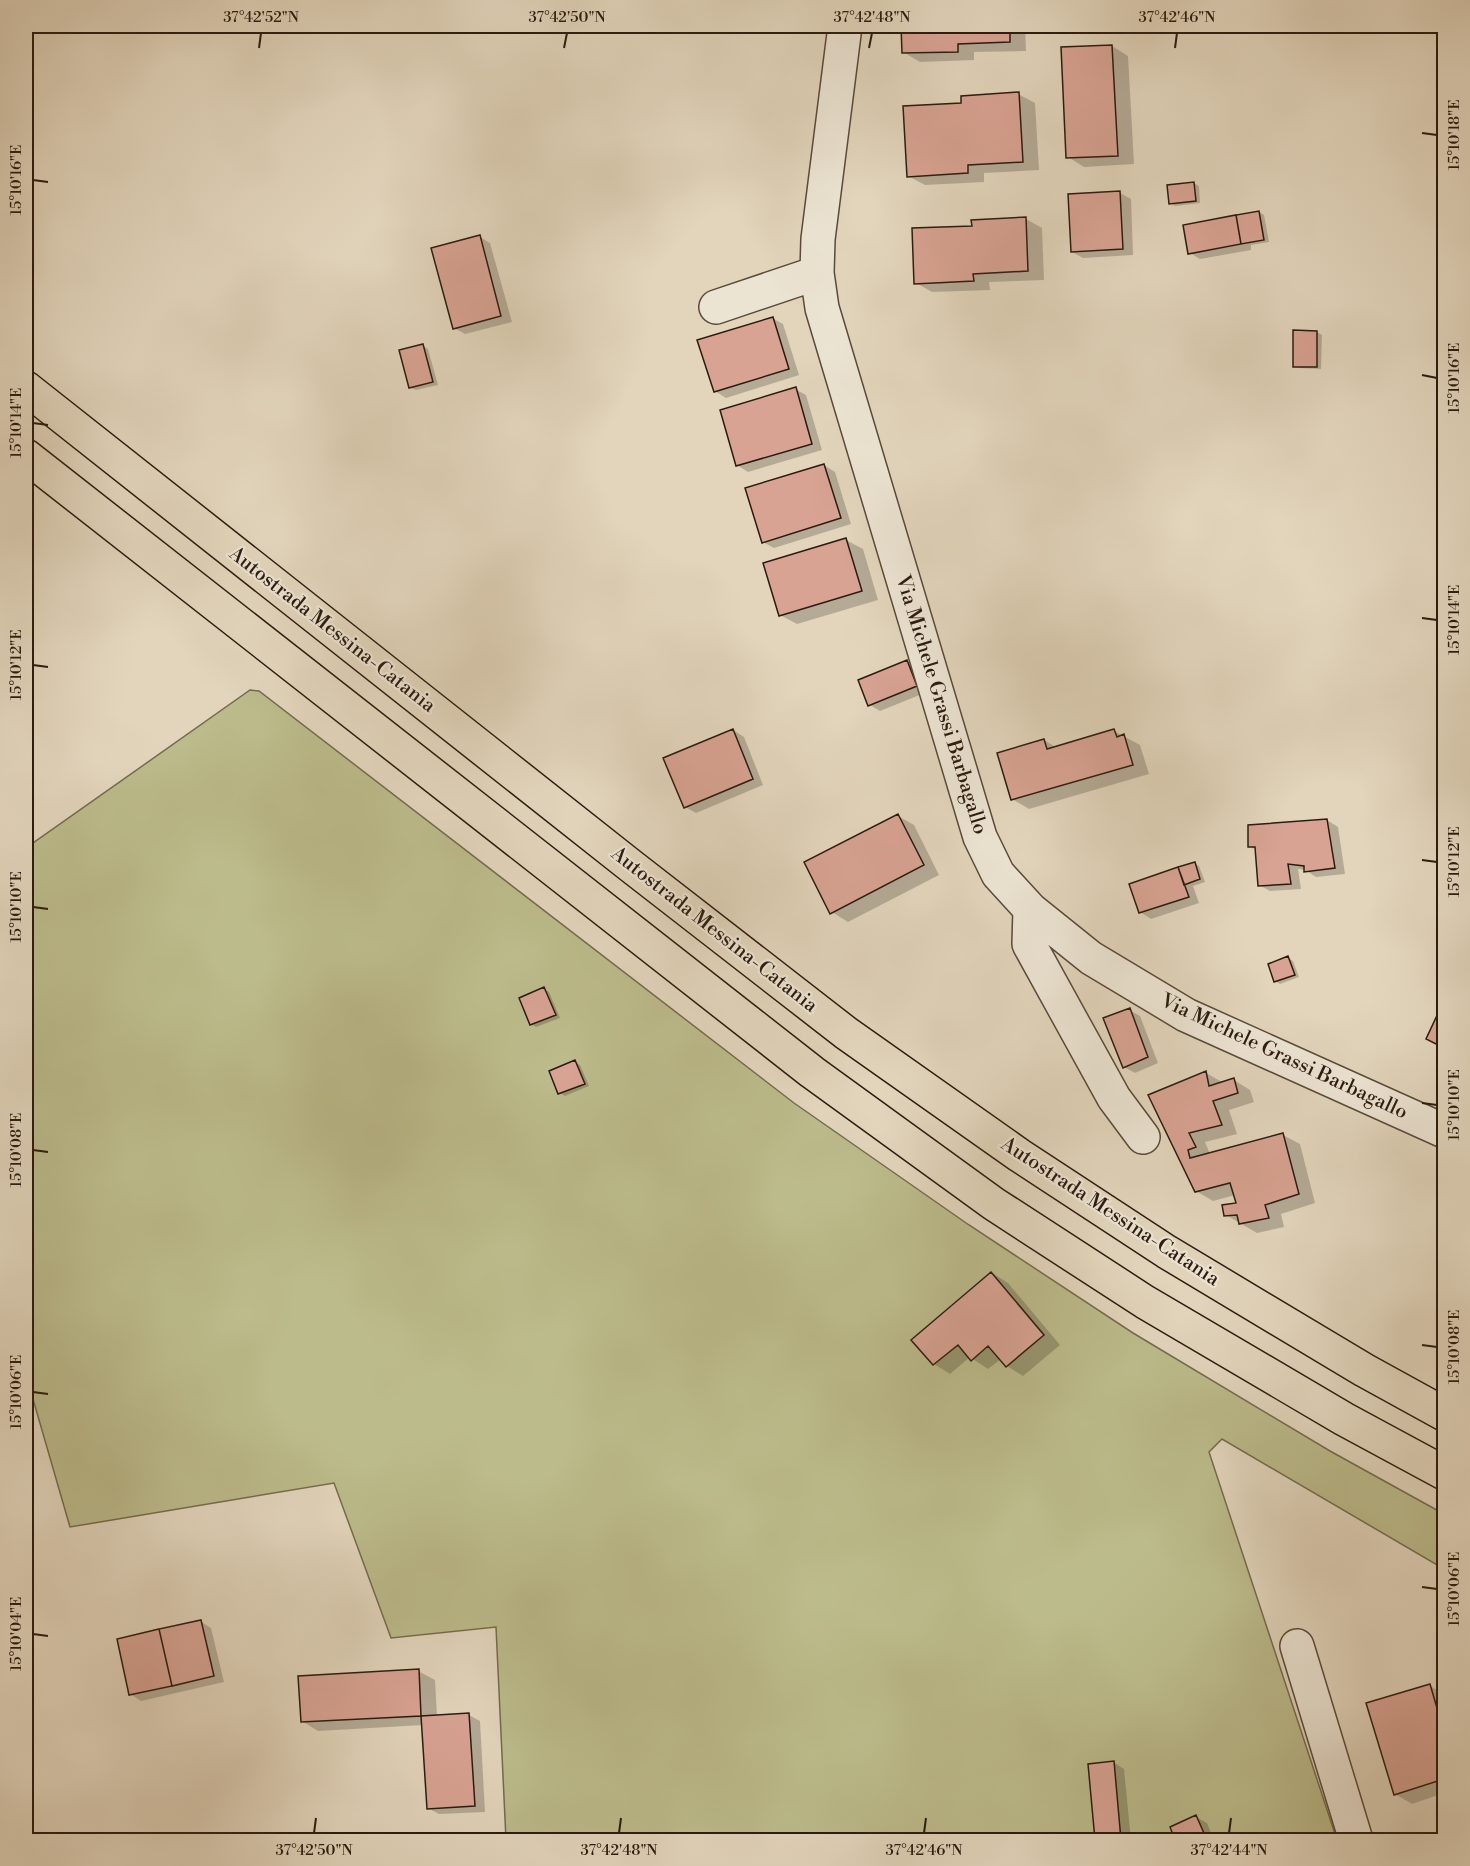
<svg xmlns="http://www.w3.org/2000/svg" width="1470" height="1866" font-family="'Libre Bodoni',serif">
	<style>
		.green { fill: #bcbb8b; stroke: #746b4d; stroke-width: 1.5 }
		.shadow { fill: #0003 }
		.building { fill: #d8a393; stroke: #2b1b0f; stroke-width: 1.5 }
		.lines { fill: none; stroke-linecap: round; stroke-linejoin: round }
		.minor-casing { stroke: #594a3a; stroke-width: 36 }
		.highway-casing { stroke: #2b1b0f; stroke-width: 36 }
		.minor { stroke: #ece4d3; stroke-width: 33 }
		.highway { stroke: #e2d5bc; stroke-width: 33 }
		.ticks { fill: none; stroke: #2b1b0f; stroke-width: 2 }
		.labels { text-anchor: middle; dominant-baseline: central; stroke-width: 4.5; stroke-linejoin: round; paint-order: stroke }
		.street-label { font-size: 20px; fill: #2b1b0f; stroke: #ece4d3 }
		.neatline { fill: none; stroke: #2b1b0f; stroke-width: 2 }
		.ticks-label { font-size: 15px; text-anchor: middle; fill: #2b1b0f }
	</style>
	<rect width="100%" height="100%" fill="#e2d5bc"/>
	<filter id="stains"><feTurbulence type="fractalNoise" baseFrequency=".00333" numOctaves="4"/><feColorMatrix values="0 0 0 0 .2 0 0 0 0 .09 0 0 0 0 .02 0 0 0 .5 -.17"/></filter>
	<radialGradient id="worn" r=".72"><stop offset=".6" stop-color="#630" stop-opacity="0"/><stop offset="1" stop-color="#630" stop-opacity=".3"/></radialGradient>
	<path class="green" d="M250,690L259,691L794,1103L969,1225L1133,1333L1330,1451L1444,1514V1569L1222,1439L1209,1452L1337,1840H506L496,1627L391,1638L334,1483L70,1527L26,1375V848Z"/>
	<path class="shadow" d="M902,26H1025L1026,51L974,52V60L920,62L903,52Z
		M1112,46L1128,56L1134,164L1084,167L1068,157Z
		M1018,94L1035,103L1039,170L984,173V182L925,185L908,176Z
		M1194,183L1199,186L1200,203L1175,206L1170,203Z
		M1120,193L1131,199L1133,255L1083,258L1072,252Z
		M1259,212L1264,215L1269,242L1251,245V250L1200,259L1190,253Z
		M1026,219L1042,228L1044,280L989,282L990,290L932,292L916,283L973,227Z
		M480,237L490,243L512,322L465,334L454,328Z
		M772,318L783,324L799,375L726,398L715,391Z
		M1317,332L1322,335L1321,369L1299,368L1294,366Z
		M423,346L428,349L438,385L416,390L411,388Z
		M795,389L806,395L822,450L748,472L737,465Z
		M824,465L835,472L851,524L774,548L763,542Z
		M846,540L863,549L878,600L797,624L780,615Z
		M907,662L918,668L927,692L880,711L870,705Z
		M733,730L744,737L763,785L696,813L685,807Z
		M1114,731L1140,745L1149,774L1029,809L1012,799L1044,740L1057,748Z
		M898,816L914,825L939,875L848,922L832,912Z
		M1327,820L1338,827L1345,874L1316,877L1305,870L1298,869L1301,889L1270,891L1259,885L1257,850L1249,846Z
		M1194,863L1199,866L1205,882L1193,886L1199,903L1151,919L1140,912Z
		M1288,958L1293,961L1299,977L1280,984L1275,981Z
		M544,989L549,992L560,1018L536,1027L531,1024Z
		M1129,1010L1140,1016L1158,1063L1135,1073L1124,1067Z
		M575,1062L580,1065L589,1086L565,1096L560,1093Z
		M1206,1073L1222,1082L1234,1080L1250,1090L1254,1102L1229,1110L1237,1134L1205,1142L1210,1154L1283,1135L1300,1144L1315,1203L1281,1214L1284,1227L1257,1233L1226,1215L1238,1204L1235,1195L1213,1201L1196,1191L1150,1096Z
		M992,1273L1008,1283L1060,1345L1023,1376L1007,1366L1001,1359L988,1369L970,1357L950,1374L934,1364Z
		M200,1621L211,1628L224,1682L141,1701L130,1694Z
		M418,1671L435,1680L437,1716L469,1715L480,1721L485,1812L439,1814L428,1808L423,1725L318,1731L302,1721Z
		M1430,1686L1444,1694V1793L1412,1804L1395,1794Z
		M1113,1762L1124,1769L1131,1840H1096L1090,1766Z
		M1196,1817L1207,1823L1214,1840H1177L1172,1828Z"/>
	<path class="building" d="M901,26H1010V42L958,44V52L902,53Z
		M1112,45L1118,156L1066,158L1061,47Z
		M1019,92L1023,162L968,165V173L907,177L903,106L961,103V96Z
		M1194,182L1196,201L1169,204L1167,185Z
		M1120,191L1123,249L1071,252L1068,194Z
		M1259,211L1264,240L1241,244L1236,215Z
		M1236,215L1241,244L1188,254L1183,225Z
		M1026,217L1028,271L973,274L974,281L914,284L912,228L972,226L971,220Z
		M480,235L501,316L453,329L431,248Z
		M773,317L789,369L714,392L697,340Z
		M1293,330L1317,331V367H1293Z
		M423,344L433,382L409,388L399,350Z
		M796,387L812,444L736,466L720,410Z
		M824,464L841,518L762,543L745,488Z
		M846,538L862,591L779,616L763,563Z
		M907,660L917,686L868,706L858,680Z
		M733,729L753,779L684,808L663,758Z
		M1114,729L1117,737L1124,734L1133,765L1011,800L997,753L1044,739L1047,749Z
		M898,814L924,865L830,914L804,862Z
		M1327,819L1335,868L1304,872V866L1288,864L1291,884L1258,886L1255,847H1248V825Z
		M1195,862L1200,879L1184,885L1178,867Z
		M1178,867L1189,897L1139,913L1129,884Z
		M1288,956L1295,975L1274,982L1268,964Z
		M544,987L556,1015L530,1025L519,998Z
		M1130,1008L1148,1057L1123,1068L1103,1018Z
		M1444,1008V1048L1426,1039L1440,1009L1443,1011Z
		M575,1060L585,1084L558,1094L549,1071Z
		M1206,1071L1209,1086L1234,1078L1238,1093L1213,1101L1222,1125L1189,1133L1196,1147L1188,1150L1190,1158L1283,1133L1299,1194L1265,1205L1269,1218L1239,1224L1237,1215L1224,1216L1222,1205L1236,1203L1230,1183L1195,1192L1148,1095Z
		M991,1272L1044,1335L1006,1367L988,1346L971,1361L958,1345L933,1365L911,1340Z
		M201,1620L214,1676L172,1686L159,1629Z
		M159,1629L172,1686L129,1695L117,1639Z
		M419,1669L421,1716L301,1722L298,1676Z
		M1430,1684L1444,1732V1779L1394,1795L1366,1703Z
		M469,1713L475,1806L427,1809L421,1716Z
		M1114,1761L1121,1840H1095L1088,1764Z
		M1196,1815L1207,1840H1175L1170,1827Z"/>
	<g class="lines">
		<defs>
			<path id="minor" d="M845,26L818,239L817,273L822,308L980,837L998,874L1030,909L1091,958L1186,1015L1444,1131
				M716,307L817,273
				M1030,909L1029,944L1114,1098L1143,1137
				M1297,1646L1356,1840"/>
			<path id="highway" d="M26,388L631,866L846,1033L1019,1155L1167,1252L1364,1370L1444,1414
				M26,456L812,1072L994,1204L1145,1302L1344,1419L1444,1473"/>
		</defs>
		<use href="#minor" class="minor-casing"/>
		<use href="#highway" class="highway-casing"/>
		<use href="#minor" class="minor"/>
		<use href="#highway" class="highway"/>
	</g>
	<path class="ticks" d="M259,48L261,33M564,48L567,33M869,48L872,33M1175,48L1177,33M1422,133L1437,135M33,180L48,182M1422,375L1437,378M33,423L48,425M1422,618L1437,620M33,665L48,667M1422,860L1437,862M33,907L48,909M1422,1103L1437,1105M33,1150L48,1152M1422,1345L1437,1347M33,1392L48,1394M1422,1587L1437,1589M33,1634L48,1636M314,1833L316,1818M619,1833L621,1818M924,1833L926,1818M1229,1833L1231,1818"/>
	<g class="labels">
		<g class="street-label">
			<text transform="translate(332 630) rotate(38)">Autostrada Messina-Catania</text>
			<text transform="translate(941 705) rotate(73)">Via Michele Grassi Barbagallo</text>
			<text transform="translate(714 930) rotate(38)">Autostrada Messina-Catania</text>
			<text transform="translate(1284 1057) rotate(25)">Via Michele Grassi Barbagallo</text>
			<text transform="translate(1110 1212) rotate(33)">Autostrada Messina-Catania</text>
		</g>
	</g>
	<rect width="1470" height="1866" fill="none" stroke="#e2d5bc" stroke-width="66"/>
	<rect x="33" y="33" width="1404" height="1800" class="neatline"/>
	<g class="ticks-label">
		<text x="261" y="22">37°42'52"N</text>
		<text x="567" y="22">37°42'50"N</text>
		<text x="872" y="22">37°42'48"N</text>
		<text x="1177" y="22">37°42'46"N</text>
		<text transform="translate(1454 135) rotate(-90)" y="5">15°10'18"E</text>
		<text transform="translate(16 180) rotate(-90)" y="5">15°10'16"E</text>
		<text transform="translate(1454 378) rotate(-90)" y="5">15°10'16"E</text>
		<text transform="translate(16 423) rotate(-90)" y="5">15°10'14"E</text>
		<text transform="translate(1454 620) rotate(-90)" y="5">15°10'14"E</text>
		<text transform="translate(16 665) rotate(-90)" y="5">15°10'12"E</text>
		<text transform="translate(1454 862) rotate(-90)" y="5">15°10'12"E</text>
		<text transform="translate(16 907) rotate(-90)" y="5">15°10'10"E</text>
		<text transform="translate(1454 1105) rotate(-90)" y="5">15°10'10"E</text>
		<text transform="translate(16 1150) rotate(-90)" y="5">15°10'08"E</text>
		<text transform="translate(1454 1347) rotate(-90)" y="5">15°10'08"E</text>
		<text transform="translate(16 1392) rotate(-90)" y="5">15°10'06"E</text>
		<text transform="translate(1454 1589) rotate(-90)" y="5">15°10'06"E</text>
		<text transform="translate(16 1634) rotate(-90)" y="5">15°10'04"E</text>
		<text x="314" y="1855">37°42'50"N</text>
		<text x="619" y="1855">37°42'48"N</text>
		<text x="924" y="1855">37°42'46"N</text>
		<text x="1229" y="1855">37°42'44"N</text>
	</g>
	<rect width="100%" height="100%" filter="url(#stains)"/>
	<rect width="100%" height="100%" fill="url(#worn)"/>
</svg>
